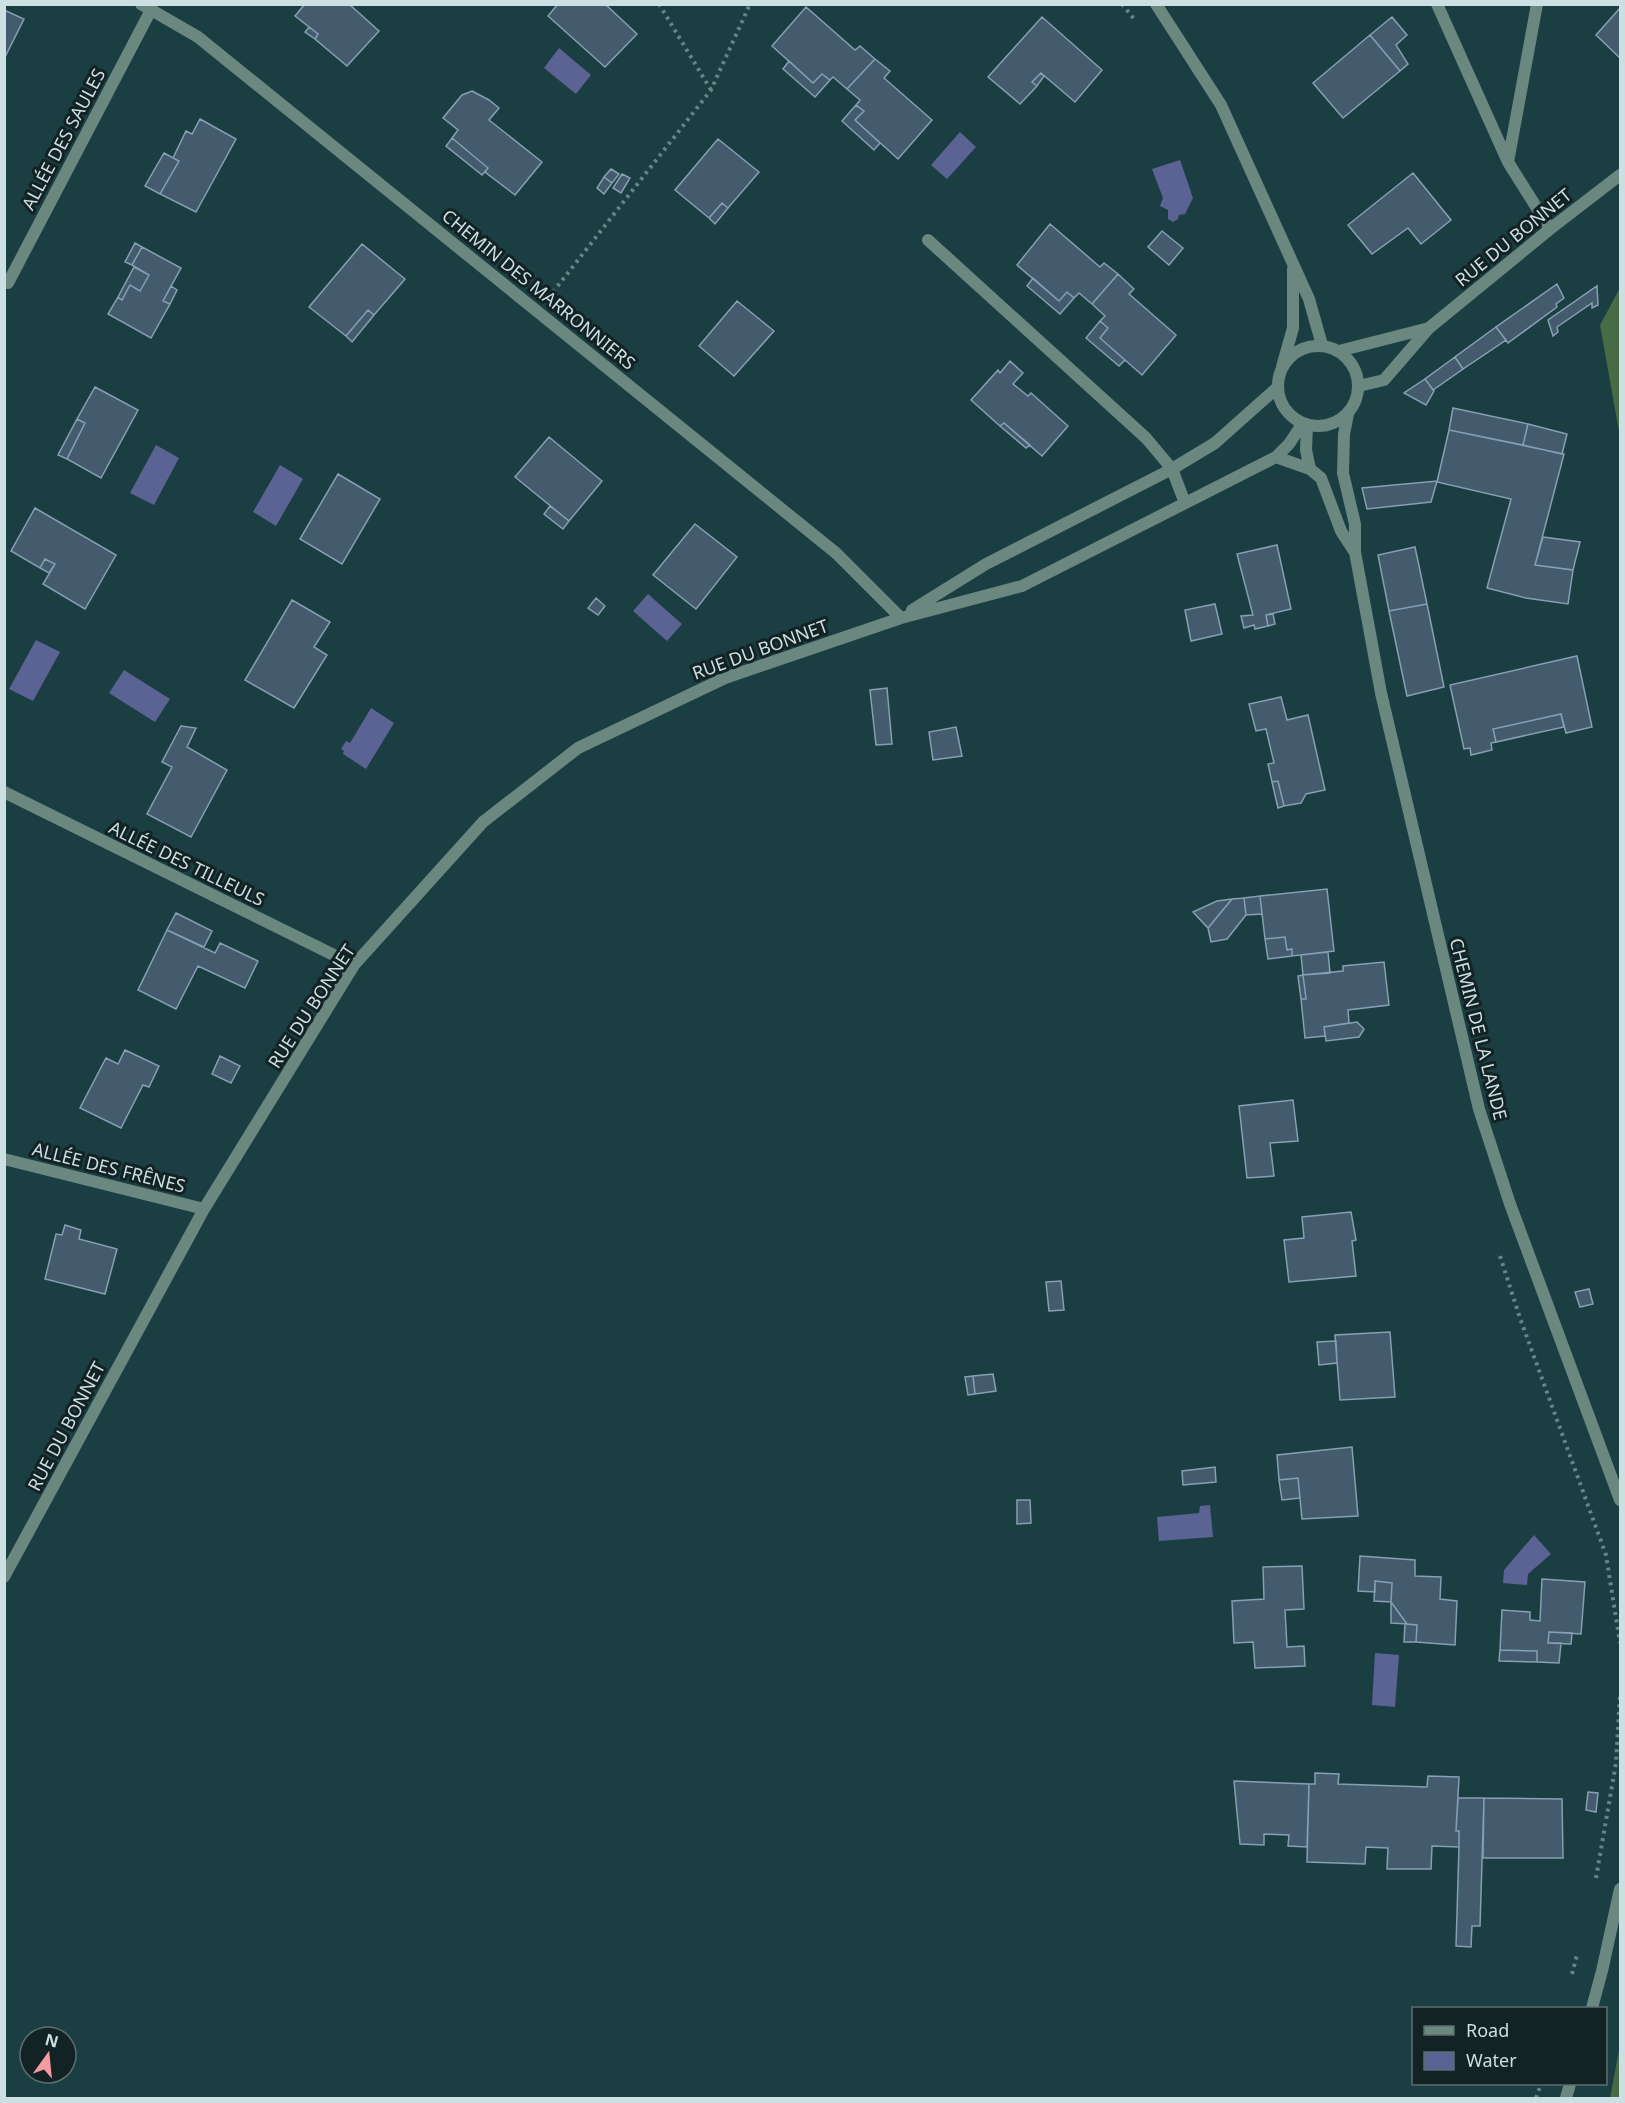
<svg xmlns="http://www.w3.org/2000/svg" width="1625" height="2103" font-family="'Noto Sans',sans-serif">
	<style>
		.green { fill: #466b45 }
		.water { fill: #5b6394 }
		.building { fill: #435b6d; stroke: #869fb3; stroke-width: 1.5 }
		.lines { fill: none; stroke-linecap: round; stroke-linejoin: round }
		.path { stroke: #678488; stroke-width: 4; stroke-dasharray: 3 4.5; stroke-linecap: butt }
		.minor { stroke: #6b8880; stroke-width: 12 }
		.labels { text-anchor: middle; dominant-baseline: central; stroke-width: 6; stroke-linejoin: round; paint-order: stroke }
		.street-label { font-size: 18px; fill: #ccdfe2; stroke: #132224 }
	</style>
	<rect width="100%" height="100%" fill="#1b3e43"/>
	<path class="green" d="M1620,288V437L1600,325Z
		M1620,2045V2098H1610Z"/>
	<path class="water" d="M559,48L591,75L576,94L544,68Z
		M960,132L976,147L947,179L931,165Z
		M1180,160L1193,198L1185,214L1179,215L1178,219L1173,222L1168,219V210L1160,206L1163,198L1152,169Z
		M156,445L179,458L154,505L130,493Z
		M280,465L303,479L276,526L253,512Z
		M648,594L682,624L667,641L633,611Z
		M36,640L60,652L33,701L9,689Z
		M124,670L170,699L155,722L109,693Z
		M371,708L394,723L366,769L343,754L344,751L341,749L346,741L350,743Z
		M1210,1505L1213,1537L1159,1541L1157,1517L1199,1513L1200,1506Z
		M1534,1535L1551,1554L1528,1574L1527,1585L1503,1583L1504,1570Z
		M1375,1653L1399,1655L1395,1707L1372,1705Z"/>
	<path class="building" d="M305,4H349L379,31L347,66L315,39L318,34L295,16Z
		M558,4H605L637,34L605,67L548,16Z
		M806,7L855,50L860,46L875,59L847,89L833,77L830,80L822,74L813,83L772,46Z
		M1620,8V58L1596,35Z
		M4,10L24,19L6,55L4,54Z
		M1042,17L1102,70L1075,102L1041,73L1032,82L1037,86L1020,104L988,77Z
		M1392,17L1407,35L1396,45L1408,64L1400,71L1370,35Z
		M309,27L318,34L315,39L305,32Z
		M1370,35L1400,71L1343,118L1313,83Z
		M875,59L890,71L884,78L932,120L898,159L855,120L864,111L856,105L860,100L847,89Z
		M789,61L813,83L822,74L830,80L815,97L783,69Z
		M1041,73L1044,76L1037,86L1032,82Z
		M472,91L489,100L499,108L489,120L542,162L515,195L485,172L488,168L452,138L458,130L443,118L462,95Z
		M856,105L864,111L855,120L880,143L874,150L842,121Z
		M200,119L236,139L196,212L160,194L179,161L173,158L186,131L192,134Z
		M452,138L488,168L482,175L446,146Z
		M718,139L759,172L728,208L722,203L709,218L675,190Z
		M164,153L179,161L160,194L145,186Z
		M611,169L619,174L612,183L604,177Z
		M1413,173L1451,220L1421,244L1408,228L1372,254L1348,225Z
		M622,174L630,178L621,193L613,188Z
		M604,177L612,183L604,194L597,188Z
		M722,203L728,208L715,224L709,218Z
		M1050,224L1100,267L1104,263L1118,274L1092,304L1079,293L1074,298L1067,292L1059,301L1017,265Z
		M1162,231L1183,248L1169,265L1148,247Z
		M135,243L142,247L132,265L125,262Z
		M362,244L405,279L374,315L368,310L346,336L309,307Z
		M142,247L181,268L163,301L170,304L151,338L108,314L118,297L122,300L130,285L140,291L149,275L132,265Z
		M134,267L149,275L140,291L130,285L122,300L118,297Z
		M1118,274L1134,289L1129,294L1176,335L1142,375L1100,338L1108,328L1100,321L1105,316L1092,304Z
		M1033,278L1059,301L1067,292L1074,298L1060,314L1027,286Z
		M1557,284L1564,298L1556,304L1557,307L1508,343L1496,327Z
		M171,286L177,290L170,304L163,301Z
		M1597,286L1598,305L1592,308V303L1557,327L1558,332L1553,336L1548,320Z
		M737,301L774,331L734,376L699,346Z
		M368,310L374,315L352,342L346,336Z
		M1100,321L1108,328L1100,338L1125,360L1119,366L1086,338Z
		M1496,327L1506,340L1463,369L1455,357Z
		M1455,357L1463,369L1433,390L1425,379Z
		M1010,361L1023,373L1013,384L1028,396L1031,393L1068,426L1042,456L1004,423L1000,426L971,400L998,370L1000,373Z
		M1425,379L1434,391L1426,405L1404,393Z
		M95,387L138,410L101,478L67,459L85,423L77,419Z
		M1453,408L1528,424L1523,445L1449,430Z
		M77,419L85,423L67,459L58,455Z
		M1004,423L1030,445L1026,448L1000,426Z
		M1528,424L1567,434L1562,454L1523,445Z
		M1449,430L1564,454L1535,565L1573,570L1568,604L1526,598L1487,588L1511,499L1437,482Z
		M549,437L602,481L569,521L515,477Z
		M338,474L380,499L342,564L300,539Z
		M1437,481L1431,502L1367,509L1362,488Z
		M550,506L569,521L563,529L544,514Z
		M35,508L116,555L85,609L43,584L55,564L45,559L40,568L11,551Z
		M695,524L737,557L696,609L653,575Z
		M1543,537L1580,542L1573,570L1535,565Z
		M1277,545L1291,609L1266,615L1268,626L1255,629L1254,625L1244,628L1241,616L1253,615L1237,554Z
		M1415,547L1427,604L1389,611L1378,555Z
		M45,559L55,564L49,573L40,568Z
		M596,598L605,606L598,615L588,608Z
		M292,600L330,622L314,647L327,655L294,708L245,680Z
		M1215,604L1222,634L1191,641L1185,610Z
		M1427,604L1444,687L1407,696L1389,611Z
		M1273,614L1275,624L1268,626L1266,615Z
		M1577,656L1592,727L1566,733L1561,714L1493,729L1496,742L1491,743L1492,750L1471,755L1470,748L1464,749L1450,685Z
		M887,688L892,744L876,745L870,690Z
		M1281,697L1287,720L1308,715L1325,790L1306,794L1301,803L1284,806L1278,781L1272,782L1268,764L1274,763L1266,729L1256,731L1249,704Z
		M1561,714L1564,727L1496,742L1493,729Z
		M181,726L196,728L187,747L227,770L191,837L147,814L172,767L162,762Z
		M956,727L962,756L933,760L929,732Z
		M1278,781L1284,806L1278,808L1272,782Z
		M1327,889L1334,951L1292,956V949L1287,950L1285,937L1265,939L1260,896Z
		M1260,896L1262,914L1246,915L1244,898Z
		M1244,898L1246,915L1227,939L1211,942L1208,928L1232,899Z
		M1232,899L1208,928L1193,912L1217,901Z
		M176,913L212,931L204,947L167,930Z
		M167,930L215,953L220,943L258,961L245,988L198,966L176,1009L138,990Z
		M1285,937L1287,950L1292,949V956L1268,959L1265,939Z
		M1328,952L1330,973L1303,975L1301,955Z
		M1384,962L1389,1005L1348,1010L1349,1023L1324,1027L1325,1036L1305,1038L1301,999H1306L1303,975L1343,971V966Z
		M1303,975L1306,999H1301L1298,976Z
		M1357,1022L1364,1029L1359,1037L1326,1041L1324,1027Z
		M125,1050L159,1066L149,1087L143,1085L121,1128L80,1108L106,1058L118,1064Z
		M220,1056L240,1066L231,1083L212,1074Z
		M1293,1100L1298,1141L1270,1143L1274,1176L1247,1178L1239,1106Z
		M1351,1212L1356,1240L1352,1241L1356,1276L1289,1282L1284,1240L1304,1238L1302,1217Z
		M65,1225L81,1230L79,1239L117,1249L105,1294L45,1279L56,1234L62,1235Z
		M1061,1281L1064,1310L1049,1311L1046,1282Z
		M1589,1289L1593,1304L1580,1307L1575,1292Z
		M1390,1332L1395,1397L1340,1400L1335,1335Z
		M1336,1341L1337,1363L1319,1365L1317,1342Z
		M993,1374L996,1391L975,1394L973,1376Z
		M973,1376L975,1394L968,1395L965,1377Z
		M1352,1447L1358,1516L1302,1519L1298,1478L1279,1480L1277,1455Z
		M1215,1467L1216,1482L1183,1485L1182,1471Z
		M1298,1478L1300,1498L1282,1500L1279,1480Z
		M1017,1500H1030L1031,1523L1017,1524Z
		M1360,1556L1415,1560V1576L1441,1577L1440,1599L1457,1601L1455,1645L1416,1642L1417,1625L1407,1624L1391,1602L1392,1583L1375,1581V1592L1358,1591Z
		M1302,1566L1304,1609L1285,1610L1287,1647L1304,1646L1305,1666L1255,1668L1253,1642L1234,1643L1232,1601L1264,1599L1263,1567Z
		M1542,1579L1585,1582L1581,1634L1549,1632L1548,1643H1561L1559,1663L1537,1662V1651L1500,1650L1502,1610L1530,1612V1620L1540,1621Z
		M1375,1581L1392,1583L1391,1602L1374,1601Z
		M1391,1602L1407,1624L1391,1623Z
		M1405,1624L1417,1625L1416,1642H1404Z
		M1549,1632L1572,1633L1571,1644L1548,1643Z
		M1500,1650L1537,1651V1662L1499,1661Z
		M1315,1773L1339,1774L1338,1784L1427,1787L1428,1776L1459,1777L1456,1831H1459V1847L1432,1846L1431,1869H1387L1388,1848L1366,1847L1365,1864L1307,1862L1309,1784H1315Z
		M1234,1781L1309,1784L1307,1847L1288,1846L1289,1835L1264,1834V1845L1240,1844Z
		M1588,1792L1598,1793L1596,1812L1586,1810Z
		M1458,1798H1484L1480,1926H1472L1471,1947L1456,1946L1459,1847V1831H1456Z
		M1484,1798L1562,1799L1563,1858H1483Z"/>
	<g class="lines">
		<path class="path" d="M659,4L711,90
			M1122,4L1135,20
			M553,292L711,90L750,4
			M1500,1256L1520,1318L1606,1555L1620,1643
			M1596,1878L1616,1763L1620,1695
			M1572,1974L1577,1955
			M1536,2098L1541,2084"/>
		<path class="minor" d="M141,4L198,37L836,553L901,618
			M1156,4L1221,105L1309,299L1322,345
			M1437,4L1508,162L1550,229
			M1508,162L1537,4
			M928,240L1146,438L1172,469L1185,503
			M4,281L8,283L151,10
			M1278 386a40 40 0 1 1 80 0a40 40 0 1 1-80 0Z
			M1339,351L1429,328
			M1282,367L1293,328V269
			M1359,386L1384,380L1429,328L1550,229L1620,175
			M1348,414L1344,434L1343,473L1355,524V552L1381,693L1479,1109L1510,1204L1620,1500
			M1307,425L1306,450L1310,469
			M1276,457L1310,469L1321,478L1341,531L1354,551
			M912,610L986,564L1172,469L1215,443L1278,387
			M4,792L354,965
			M4,1159L204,1209
			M4,1577L204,1209L354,965L483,822L578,748L725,678L901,618L1022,586L1276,457L1289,444L1303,423
			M1592,2008L1602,1971L1620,1889
			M1566,2098L1570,2084"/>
	</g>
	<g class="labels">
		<g class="street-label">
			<text transform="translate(63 139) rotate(-62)">ALLÉE DES SAULES</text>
			<text transform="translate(1513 237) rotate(-39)">RUE DU BONNET</text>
			<text transform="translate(539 289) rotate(39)">CHEMIN DES MARRONNIERS</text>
			<text transform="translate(760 649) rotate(-20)">RUE DU BONNET</text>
			<text transform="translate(187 863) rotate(26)">ALLÉE DES TILLEULS</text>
			<text transform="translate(311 1006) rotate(-57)">RUE DU BONNET</text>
			<text transform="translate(1479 1029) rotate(76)">CHEMIN DE LA LANDE</text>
			<text transform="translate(109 1167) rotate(14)">ALLÉE DES FRÊNES</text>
			<text transform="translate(66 1426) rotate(-62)">RUE DU BONNET</text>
		</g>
	</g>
	<rect width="1625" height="2103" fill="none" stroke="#ccdfe2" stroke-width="12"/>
	<rect x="1412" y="2007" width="195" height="78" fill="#132224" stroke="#5d6e70" stroke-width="1.5"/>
	<rect x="1424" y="2026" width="30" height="9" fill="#6b8880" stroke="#5d6e70" stroke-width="1.5"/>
	<text x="1466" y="2037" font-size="18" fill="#ccdfe2">Road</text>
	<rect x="1424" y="2052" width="30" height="18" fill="#5b6394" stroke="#5d6e70" stroke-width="1.5"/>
	<text x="1466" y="2067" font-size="18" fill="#ccdfe2">Water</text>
	<g transform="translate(48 2055) rotate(15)"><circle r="28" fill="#132224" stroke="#5d6e70" stroke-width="1.5"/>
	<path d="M0-4.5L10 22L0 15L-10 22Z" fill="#f49aa1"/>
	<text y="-9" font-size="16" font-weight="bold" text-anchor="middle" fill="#ccdfe2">N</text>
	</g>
</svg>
